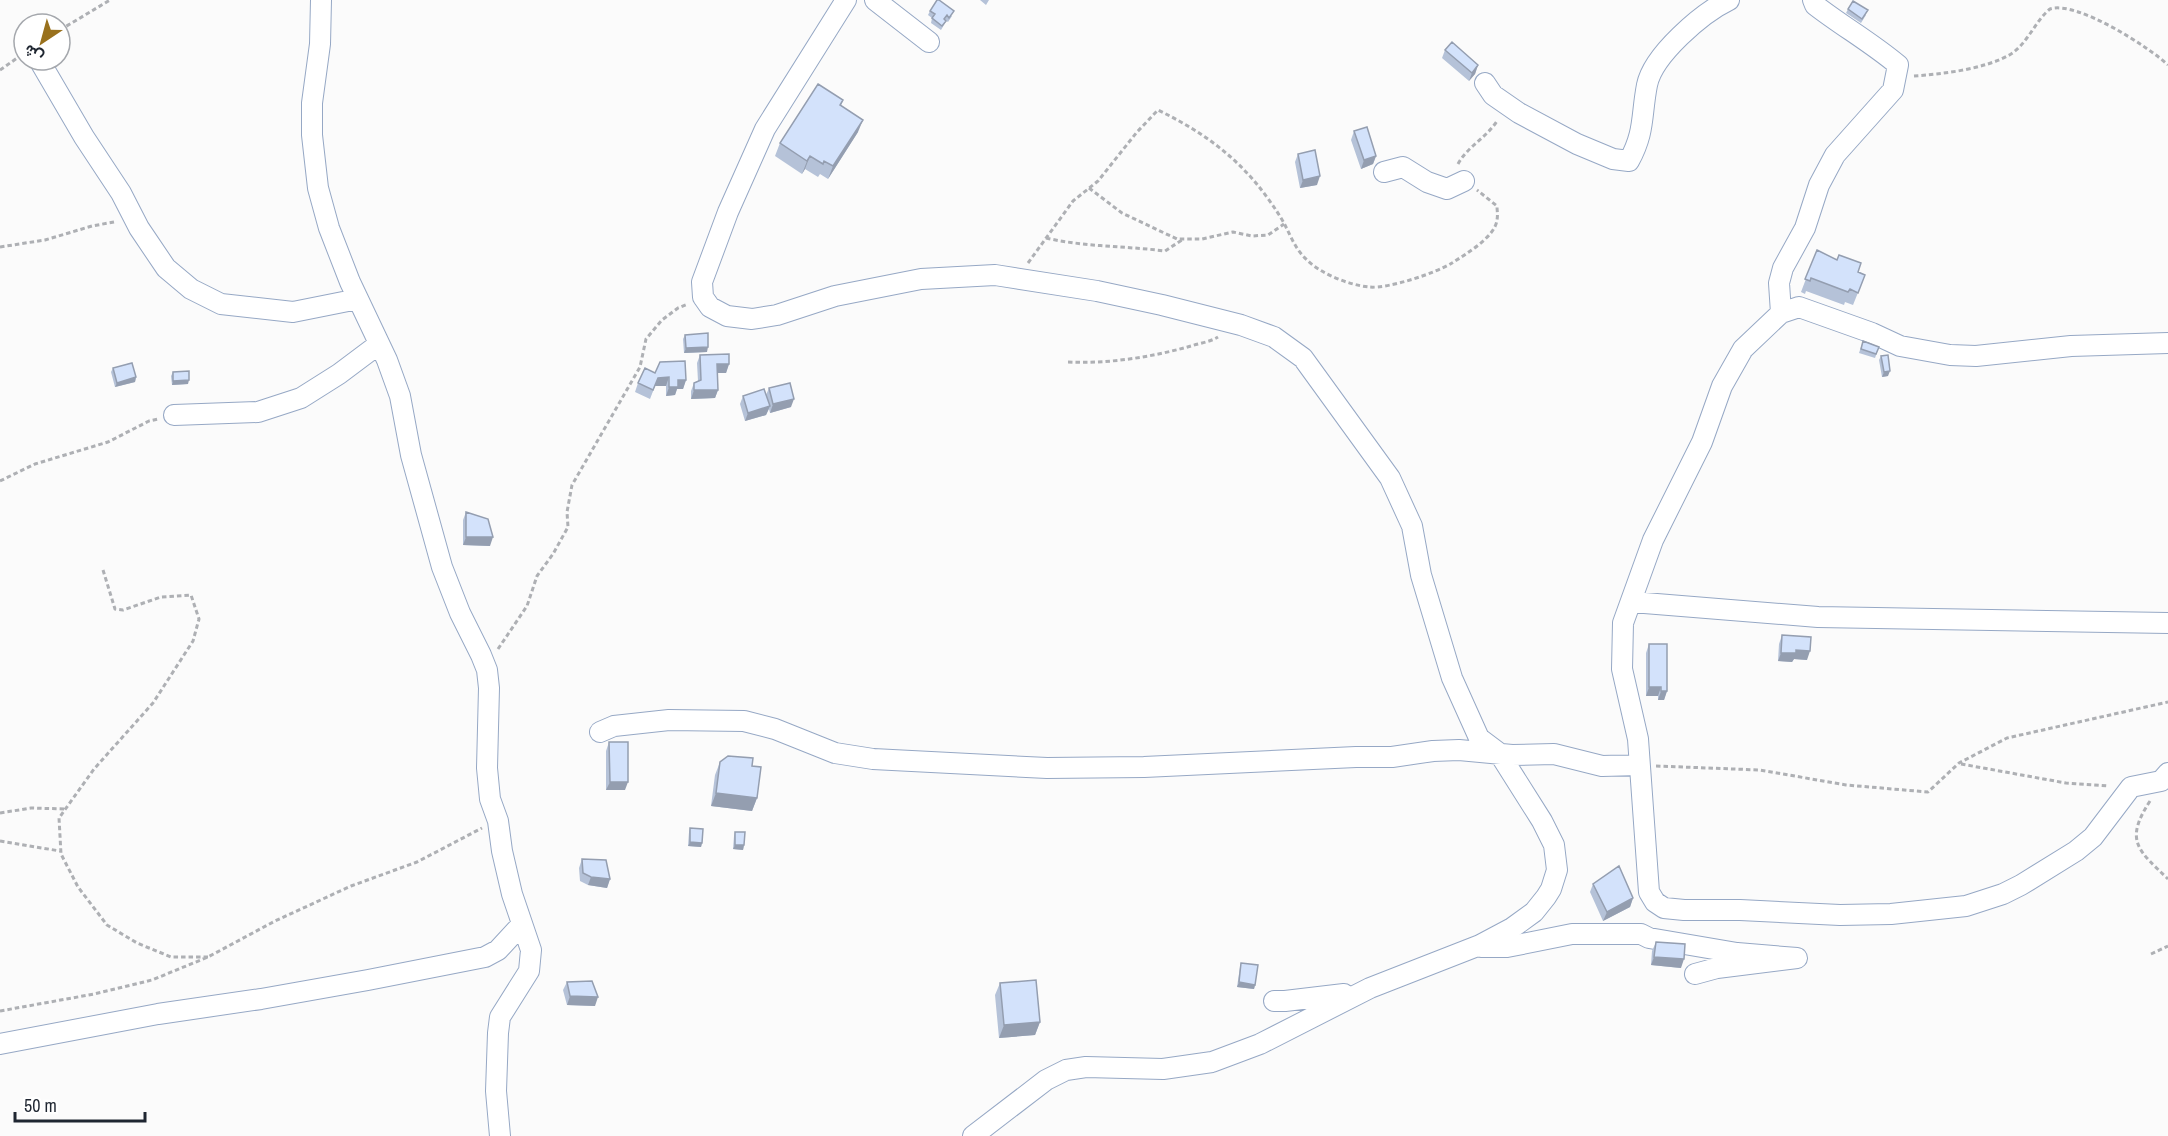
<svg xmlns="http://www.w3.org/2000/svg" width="2168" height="1136" font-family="'Archivo Narrow',Vazirmatn,sans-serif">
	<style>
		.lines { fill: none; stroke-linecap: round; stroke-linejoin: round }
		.minor-casing { stroke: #96a8c5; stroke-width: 22 }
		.path { stroke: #aeb0b4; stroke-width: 3; stroke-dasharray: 4.5 3; stroke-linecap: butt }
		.minor { stroke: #fff; stroke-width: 20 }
		.wall { fill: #b5c2d8 }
		.shaded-wall { fill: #949eb0 }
		.building { fill: #d3e2fb; stroke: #949eb0; stroke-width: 1.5 }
	</style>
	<rect width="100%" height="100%" fill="#fbfbfb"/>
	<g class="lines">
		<defs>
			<path id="minor" d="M321,0L320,44L312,103V135L318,188L329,228L350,282L387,360L400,396L411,455L442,567L460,613L481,655L487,670L489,688L487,768L490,799L498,821L502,851L512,894L531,950L529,971L500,1017L498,1033L496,1091L500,1136
				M846,0L765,129L728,212L702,282L703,297L710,307L727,316L752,319L777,315L835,296L921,279L995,275L1097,291L1162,305L1241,325L1274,337L1303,358L1390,478L1412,526L1421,575L1452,678L1479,738L1499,753L1542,821L1554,845L1557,870L1551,889L1546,897L1534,912L1512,928L1480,945L1370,988L1260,1044L1212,1062L1163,1069L1086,1067L1066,1070L1046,1080L973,1136
				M875,0L929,42
				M1813,0L1815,5C1842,26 1872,43 1898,65L1893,90L1835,155L1819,185L1805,228L1783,268L1779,283L1781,313L1743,349L1722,386L1702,442L1653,540L1623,623L1622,669L1638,739L1649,892L1655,902L1664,908L1684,910H1740L1840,915L1891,914L1966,906L2003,894L2021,885L2076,851L2093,837L2131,787L2161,781L2168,773
				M39,60L84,137L121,193L139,228L166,268L191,289L221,304L293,312L358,299
				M1485,83L1493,95L1519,113L1577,144L1613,159L1629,161C1645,132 1641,116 1647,85C1653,55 1702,13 1729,0
				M1384,172L1403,167L1427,182L1447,189L1464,181
				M1781,313L1799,307L1872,333L1900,346L1950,355L1976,356L2071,346L2168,343
				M174,415L258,412L301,398L339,374L379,344
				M1632,602L1818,617L2168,623
				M600,732L614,726L669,720L744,721L775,729L835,753L873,759L1047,768L1144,767L1356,757H1392L1433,751L1459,750L1512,755L1554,754L1602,766L1639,765
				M1481,947H1507L1572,934H1641L1649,938L1737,953L1797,958L1717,968L1695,974
				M1274,1001H1285L1344,994
				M0,1044L158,1014L261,999L368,980L485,957L498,950L522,924"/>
		</defs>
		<use href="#minor" class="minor-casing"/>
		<path class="path" d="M60,30L110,0
			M0,70L20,56
			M1914,76C1943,74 1986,69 2011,54C2028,43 2035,21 2050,9C2076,0 2149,47 2168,65
			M1458,164C1467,147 1486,138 1497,121
			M1089,188L1122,213L1177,239H1202L1233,232L1252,236L1268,235L1284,224
			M1046,238C1085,247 1126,246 1165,251L1182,240
			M0,247L45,240L92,226L114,222
			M1028,263L1073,201L1098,181L1137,132L1158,110C1191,126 1222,146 1247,173C1259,185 1277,210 1285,225C1291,237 1296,250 1307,260C1321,274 1349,285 1369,287C1388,289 1436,273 1452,263C1466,254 1495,237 1497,220C1498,215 1497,210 1497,206L1477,190
			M1068,362C1109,364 1152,357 1191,346C1200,343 1210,342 1218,337
			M0,481L35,464L108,442L149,421L158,419
			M103,570L115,609L123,610L161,597L191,595L199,619L193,641L153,703L94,769L59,818L61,854L78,887L107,925L137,943L171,957H208
			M498,649L527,606L537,576L553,554L568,527L567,512L572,485L640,367L646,339L662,320L678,308L688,304
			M1961,764L2066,783L2108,786
			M1656,766L1760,770L1846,785L1928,792L1959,763L2007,738L2168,702
			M2150,801C2124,841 2138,850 2168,879
			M0,813L31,808L65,809
			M0,841L60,851
			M2151,954L2168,946
			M0,1011L94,994L152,980L208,957L275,921L351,886L417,862L482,828"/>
		<use href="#minor" class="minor"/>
	</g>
	<path class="wall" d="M980,0H989L986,5Z
		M1848,9L1866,15L1861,23L1846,13Z
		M930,11L952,16L948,22L945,20L946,21L944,25L941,30L931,23L932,18L928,15Z
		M1445,50L1478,65L1475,74L1469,81L1442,58Z
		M843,100L841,106L858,132L828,179L820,174L818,177L805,169L802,174L775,156L780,143Z
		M1354,131L1376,156L1373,164L1361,169L1351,140Z
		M1298,154L1317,185L1300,188L1295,162Z
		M1817,250L1865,275L1853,305L1845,302L1844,305L1806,291L1805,294L1801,292Z
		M685,335L707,352L684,353L683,339Z
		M1863,341L1879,347L1875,358L1859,353Z
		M700,355L729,364L726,373H718V390L715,398L691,399V391L694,383L698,381L697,363Z
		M1881,356L1888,376L1882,377L1879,360Z
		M113,368L136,377L135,382L115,387L111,372Z
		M173,372L188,384L172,385L171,376Z
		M655,373L686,380L683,389H677L675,395L666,396V386H655L650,399L635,392L638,383Z
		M769,388L791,407L770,413L769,409L766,415L745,421L740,404L743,396L766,395Z
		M466,512L490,546L463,545V520Z
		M1782,635L1807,660L1794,659L1792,662L1778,661L1779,644Z
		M1649,644L1667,691L1664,700H1658V696H1646V653Z
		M609,742L625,790H606V751Z
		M720,762L752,766L757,798L752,811L711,806L715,775Z
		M690,828L702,843L701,847L688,846L689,832Z
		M735,832L744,845L743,850L733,849L734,836Z
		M582,859L610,879L607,888L588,885L580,881L579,868Z
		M1593,884L1633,898L1630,907L1603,921L1590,892Z
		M1656,942L1681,968L1651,965L1652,951Z
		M1241,963L1255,985L1254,989L1237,987L1240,967Z
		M567,982L595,1006L567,1005L563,990Z
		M1000,983L1040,1022L1035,1035L999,1038L995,995Z"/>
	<path class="shaded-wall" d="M1478,65L1475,74L1469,81L1472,73Z
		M863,120L858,132L828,179L833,166Z
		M810,156L805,169L802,174L807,161Z
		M1376,156L1373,164L1361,169L1364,160Z
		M1320,176L1317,185L1300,188L1303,180Z
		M708,347L707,352L684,353L686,348Z
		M717,364H729L726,373H714Z
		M1890,371L1888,376L1882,377L1884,372Z
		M136,377L135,382L115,387L117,383Z
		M669,377L666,386H655L650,399L658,378Z
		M189,380L188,384L172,385L173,381Z
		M678,380H686L683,389H677L675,395L666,396L669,387Z
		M694,390H718L715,398L691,399Z
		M794,399L791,407L770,413L773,404Z
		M770,406L766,415L745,421L748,413Z
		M466,537H493L490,546L463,545Z
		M1796,650L1810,651L1807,660L1794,659L1792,662L1778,661L1781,653Z
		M1649,687H1661L1658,696H1646Z
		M1661,691H1667L1664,700H1658Z
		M610,782H628L625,790H606Z
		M716,793L757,798L752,811L711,806Z
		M690,842L702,843L701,847L688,846Z
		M735,845H744L743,850L733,849Z
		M591,877L610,879L607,888L588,885Z
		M1633,898L1630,907L1603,921L1607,912Z
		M1654,957L1684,959L1681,968L1651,965Z
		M1239,982L1255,985L1254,989L1237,987Z
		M570,996L598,997L595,1006L567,1005Z
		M1040,1022L1035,1035L999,1038L1004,1025Z"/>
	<path class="building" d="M937,0H939L954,11L949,18L947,15L944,19L946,21L942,26L932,18L935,14L930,11Z
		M1853,1L1868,10L1862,19L1848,9Z
		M1452,42L1478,65L1472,73L1445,50Z
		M818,84L843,100L840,105L863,120L833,166L824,161L823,164L810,156L807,161L780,143Z
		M1367,127L1376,156L1364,160L1354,131Z
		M1315,150L1320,176L1303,180L1298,154Z
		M1817,250L1837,260L1839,255L1861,263L1858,272L1865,275L1858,293L1850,289L1848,292L1811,278L1810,281L1805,279Z
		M708,333V347L686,348L685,335Z
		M1863,341L1879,347L1876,354L1861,349Z
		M729,354V364H717L718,390H694V383L701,380L700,355Z
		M1888,355L1890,371L1884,372L1881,356Z
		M685,361L686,380H678V387H669V377L658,378L653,390L638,383L645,368L655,373L660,362Z
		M132,363L136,377L117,383L113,368Z
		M189,371V380L173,381V372Z
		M790,383L794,399L773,404L769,388Z
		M764,389L770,406L748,413L743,396Z
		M466,512L488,519L493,537H466Z
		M1782,635L1811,637L1810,651L1796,650V653H1781Z
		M1649,644H1667V691H1661V687H1649Z
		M609,742H628V782H610Z
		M728,756L753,758L752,766L761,767L757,798L716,793L720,762Z
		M690,828L703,829L702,843L690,842Z
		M735,832H745L744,845H735Z
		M582,859L606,860L610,879L591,877L583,873Z
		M1619,866L1633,898L1607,912L1593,884Z
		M1656,942L1685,944L1684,959L1654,957Z
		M1241,963L1258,965L1255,985L1239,982Z
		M1036,980L1040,1022L1004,1025L1000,983Z
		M592,981L598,997L570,996L567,982Z"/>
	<g transform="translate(42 42) rotate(216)"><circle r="28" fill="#ffffff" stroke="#a5a8ad" stroke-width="1.5"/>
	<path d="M0-4.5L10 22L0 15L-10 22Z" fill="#99711d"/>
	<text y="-9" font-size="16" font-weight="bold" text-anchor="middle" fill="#1f2631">ش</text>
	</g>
	<path d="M15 1112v9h130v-9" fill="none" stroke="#1f2631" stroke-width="3"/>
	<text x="24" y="1112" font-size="18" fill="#1f2631" stroke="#ffffff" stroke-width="4.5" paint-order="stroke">50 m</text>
</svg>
